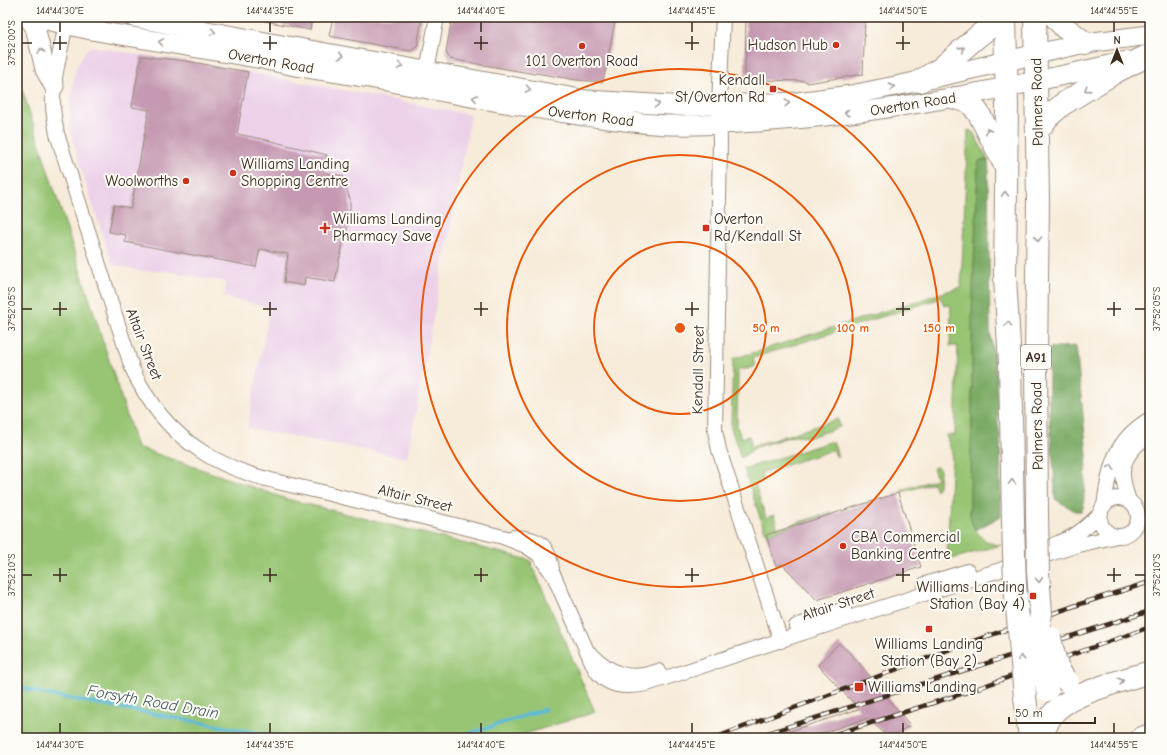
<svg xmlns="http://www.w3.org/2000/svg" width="1167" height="755" font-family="'Comic Neue',sans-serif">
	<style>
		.built { fill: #ecd1e9 }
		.green { fill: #98c573; stroke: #6a7848 }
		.forest { fill: #7aaa65; stroke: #5a6a42 }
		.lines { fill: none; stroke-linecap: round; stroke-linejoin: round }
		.stream { stroke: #59b9d8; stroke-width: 3.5 }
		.building { fill: #c599b1 }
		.street-casing { stroke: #998a7c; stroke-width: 16 }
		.secondary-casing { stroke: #998a7c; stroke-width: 21 }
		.highway-casing { stroke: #998a7c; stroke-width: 24 }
		.street { stroke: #fff; stroke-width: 14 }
		.secondary { stroke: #fff; stroke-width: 19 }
		.highway { stroke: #fff; stroke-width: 22 }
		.rail-casing { stroke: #3b2a1e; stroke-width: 4.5 }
		.rail { stroke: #fdfcf7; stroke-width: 3; stroke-dasharray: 9; stroke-linecap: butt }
		.highway-bridge-casing { stroke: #998a7c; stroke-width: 24; stroke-linecap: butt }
		.highway-bridge { stroke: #fff; stroke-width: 22 }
		.oneway { stroke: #a79f9a }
		.ticks { fill: none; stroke: #3b2a1e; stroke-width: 1.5 }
		.ring { fill: none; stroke: #e8590c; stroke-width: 2 }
		.poi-dot { fill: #c8321e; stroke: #fdfcf7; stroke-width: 1.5 }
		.labels { text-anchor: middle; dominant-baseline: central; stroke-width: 4; stroke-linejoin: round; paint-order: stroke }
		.shield { fill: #fdfcf7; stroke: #75695f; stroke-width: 1 }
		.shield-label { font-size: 14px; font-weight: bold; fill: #3b2a1e }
		.poi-label { font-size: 15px; fill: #3b2a1e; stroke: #fdfcf7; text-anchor: start }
		.street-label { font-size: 15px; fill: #3b2a1e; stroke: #fdfcf7 }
		.water-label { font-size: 16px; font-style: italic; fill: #465c5f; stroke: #fdfcf7 }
		.centre { fill: #e8590c; stroke: #fdfcf7; stroke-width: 2 }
		.ring-label { font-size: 12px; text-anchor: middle; font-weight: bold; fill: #e8590c; stroke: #fdfcf7; stroke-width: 4; stroke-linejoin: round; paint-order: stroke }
		.neatline { fill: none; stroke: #3b2a1e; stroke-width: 1.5 }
		.ticks-label { font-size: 10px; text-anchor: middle; fill: #3b2a1e }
	</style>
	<rect width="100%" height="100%" fill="#fdfcf7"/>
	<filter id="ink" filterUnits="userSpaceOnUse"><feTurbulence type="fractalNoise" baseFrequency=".025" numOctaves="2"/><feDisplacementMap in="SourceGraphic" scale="8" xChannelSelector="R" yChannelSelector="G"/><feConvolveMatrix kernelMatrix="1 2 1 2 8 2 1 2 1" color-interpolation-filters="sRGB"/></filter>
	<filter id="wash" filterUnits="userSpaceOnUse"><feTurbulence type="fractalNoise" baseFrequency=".012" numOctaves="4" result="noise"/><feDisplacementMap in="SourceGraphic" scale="16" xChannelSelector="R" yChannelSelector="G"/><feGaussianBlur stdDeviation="0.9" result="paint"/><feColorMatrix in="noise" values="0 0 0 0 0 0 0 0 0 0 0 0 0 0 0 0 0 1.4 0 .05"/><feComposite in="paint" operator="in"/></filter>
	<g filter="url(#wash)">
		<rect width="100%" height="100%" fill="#f7ebd9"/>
		<path class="built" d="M92,46L141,55L186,61L248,72L471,115L407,458L247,428L270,308L224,297L226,282L166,271H140L112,264L78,159L70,127V102L75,71L85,51Z"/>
		<path class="green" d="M17,74L137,447L287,499L530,560L595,712L513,738H17Z
			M968,130L973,132L988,160H981L978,166L972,347V418L970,514C972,530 984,545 1001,545L948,560L947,558L952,453L946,435H955L958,346H950L951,306L948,305L944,306L941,298L753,358L755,366L746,369H738L737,426L741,438L749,436L752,447L764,443L765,441L767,442L838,419L840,427L810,437L792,436L756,447L741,458L731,428L733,359L961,287Z
			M830,442L834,443L837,454V457L833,450L761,473L763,481L755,484L766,518L774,515L778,529L831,512V514L766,535L744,469Z
			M937,467L940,470L939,486L936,490L933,483L902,492L901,490L937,479L933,468Z"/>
		<path class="forest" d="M981,160H988L989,173L988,174L990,329L996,378L998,423L1000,434L1001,516L976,530L972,524L970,514V473L972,418V312L978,166L979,161Z
			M1076,346L1087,455L1083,508L1081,511H1075L1055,499L1054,472L1049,415V348Z"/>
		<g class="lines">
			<path class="stream" d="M17,686L44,694L286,738
				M456,738L545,709"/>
		</g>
		<g id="blocks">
			<path class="building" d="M265,17H312L310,30L265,21Z
				M333,17H422L417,47L410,51L329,36Z
				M452,17H616L603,82L577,80L536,73L535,74L450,59L446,52Z
				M746,17H865L863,74L807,83V81L755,80L745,73Z
				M141,56L186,61L248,72L237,134L267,140L327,155L323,172L343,176L349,197H350V218L340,256L335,282L305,277L304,286L284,282L288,254L260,249L256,267L125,242L126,235L109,232L114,205L131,208L149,110L132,107Z
				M898,493L921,567L817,600L782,564L776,566L766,535Z
				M839,643L855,658L910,725L898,733L888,737L868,718L808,738H775L774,736L859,709L818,665Z"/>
		</g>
	</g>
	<g filter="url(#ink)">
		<use href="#blocks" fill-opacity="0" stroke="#998a7c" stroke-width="1"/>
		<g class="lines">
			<defs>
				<path id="street" d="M67,17C63,44 54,70 53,97C52,110 55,122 57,134L132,368C147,402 170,431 201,451C238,476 284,483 326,493C385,508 444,522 503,537L526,546L538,554L554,576L594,667C606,688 626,688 647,684L827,625L1078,545L1117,536
					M723,17L719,106L720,141L715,431L719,450L781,641
					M427,71L437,17
					M1100 517a19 19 0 1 1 38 0a19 19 0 1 1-38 0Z
					M1129,501C1121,477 1118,463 1138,444C1142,441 1146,437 1150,434
					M1104,506C1109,467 1114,440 1150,419
					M513,537C538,538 547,542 552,568
					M1055,544C1076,537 1085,528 1101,513
					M925,584L968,571
					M796,626L844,609
					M591,654C612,675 629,681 658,671"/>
				<path id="secondary" d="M28,17L35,27L45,69L54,86
					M33,17L91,30L263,59C307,70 353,74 397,83C465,96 532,109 601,118C625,121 651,125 675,125C703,126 731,123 759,122C883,114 1005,89 1127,61
					M133,17L271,43L586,100L687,106L797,102L851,95L920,81L1085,43L1150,35"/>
				<path id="highway" d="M1005,17L1007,106L1005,277L1010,363L1013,521
					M1035,17L1038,200L1036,360L1037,513
					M1055,17L1064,27L1085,43
					M920,81L940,69L977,37L995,23L999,17
					M955,98L970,102L979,114L1004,163
					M1037,132L1048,117L1063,104L1117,71L1145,57
					M1025,697L1030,738
					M1042,738C1044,730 1047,722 1052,715C1067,694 1125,680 1150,672
					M1142,738L1150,735"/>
			</defs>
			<use href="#street" class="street-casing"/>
			<use href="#secondary" class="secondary-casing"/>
			<use href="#highway" class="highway-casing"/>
			<use href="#street" class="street"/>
			<use href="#secondary" class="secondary"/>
			<use href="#highway" class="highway"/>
			<defs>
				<path id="rail" d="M714,738L959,646L1080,604L1150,582
					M753,738L1150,611
					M824,738L970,691L1150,627"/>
			</defs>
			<use href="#rail" class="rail-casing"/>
			<use href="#rail" class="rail"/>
			<defs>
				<path id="highway-bridge" d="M1037,513L1038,572L1041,614L1039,625V640L1047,690
					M1013,521L1015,585L1025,697
					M1050,637C1053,652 1056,672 1068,682"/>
			</defs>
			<use href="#highway-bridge" class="highway-bridge-casing"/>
			<use href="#highway-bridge" class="highway-bridge"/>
		</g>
		<defs><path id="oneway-chevron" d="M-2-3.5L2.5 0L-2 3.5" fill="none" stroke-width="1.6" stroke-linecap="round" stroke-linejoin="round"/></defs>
		<g class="oneway">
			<use href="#oneway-chevron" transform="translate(213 32) rotate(11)"/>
			<use href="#oneway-chevron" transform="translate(161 42) rotate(-170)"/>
			<use href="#oneway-chevron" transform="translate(962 49) rotate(-41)"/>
			<use href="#oneway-chevron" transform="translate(41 51) rotate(-103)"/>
			<use href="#oneway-chevron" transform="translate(341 56) rotate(10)"/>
			<use href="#oneway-chevron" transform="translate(400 66) rotate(10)"/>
			<use href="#oneway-chevron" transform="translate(892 87) rotate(-11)"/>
			<use href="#oneway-chevron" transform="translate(528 89) rotate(10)"/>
			<use href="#oneway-chevron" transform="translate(1087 89) rotate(147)"/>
			<use href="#oneway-chevron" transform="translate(475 98) rotate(-170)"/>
			<use href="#oneway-chevron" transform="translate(787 103) rotate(-2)"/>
			<use href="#oneway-chevron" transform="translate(657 104) rotate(4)"/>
			<use href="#oneway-chevron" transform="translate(847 113) rotate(173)"/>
			<use href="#oneway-chevron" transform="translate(988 131) rotate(-117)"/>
			<use href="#oneway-chevron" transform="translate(1005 194) rotate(-90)"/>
			<use href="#oneway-chevron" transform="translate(1038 239) rotate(91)"/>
			<use href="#oneway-chevron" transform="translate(1008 324) rotate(-93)"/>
			<use href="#oneway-chevron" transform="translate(1111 467) rotate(-72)"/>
			<use href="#oneway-chevron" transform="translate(1012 482) rotate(-91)"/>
			<use href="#oneway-chevron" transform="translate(1039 580) rotate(86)"/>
			<use href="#oneway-chevron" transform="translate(1021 658) rotate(-96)"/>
			<use href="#oneway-chevron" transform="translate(1121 681) rotate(-17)"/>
		</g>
	</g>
	<path class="ticks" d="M60,22V32M270,22V32M481,22V32M692,22V32M903,22V32M1114,22V32M60,36V50M270,36V50M481,36V50M692,36V50M903,36V50M22,43H32M53,43H67M263,43H277M474,43H488M685,43H699M896,43H910M60,302V316M270,302V316M481,302V316M692,302V316M903,302V316M1114,302V316M22,309H32M53,309H67M263,309H277M474,309H488M685,309H699M896,309H910M1107,309H1121M1135,309H1145M60,568V582M270,568V582M481,568V582M692,568V582M903,568V582M1114,568V582M22,575H32M53,575H67M263,575H277M474,575H488M685,575H699M896,575H910M1107,575H1121M1135,575H1145M60,723V733M270,723V733M481,723V733M692,723V733M903,723V733M1114,723V733"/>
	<g class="ring">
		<circle cx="680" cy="328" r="86"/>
		<circle cx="680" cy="328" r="173"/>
		<circle cx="680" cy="328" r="259"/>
	</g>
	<g class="poi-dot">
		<circle cx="836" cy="45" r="4"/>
		<circle cx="582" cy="46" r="4"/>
		<rect x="769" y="85" width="8" height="8" rx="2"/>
		<circle cx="233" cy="173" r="4"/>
		<circle cx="186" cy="181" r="4"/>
		<path d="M323 222h4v4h4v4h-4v4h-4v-4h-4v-4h4z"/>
		<rect x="702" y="224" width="8" height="8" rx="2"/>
		<circle cx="843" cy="546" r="4"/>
		<rect x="1029" y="592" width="8" height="8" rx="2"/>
		<rect x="925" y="625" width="8" height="8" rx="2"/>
		<rect x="854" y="682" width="10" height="10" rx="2"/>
	</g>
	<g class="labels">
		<rect class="shield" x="1021" y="345" width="30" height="24" rx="3"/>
		<g class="shield-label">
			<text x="1036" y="357">A91</text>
		</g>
		<g class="poi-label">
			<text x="828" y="45" text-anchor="end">Hudson Hub</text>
			<text x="582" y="61" text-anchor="middle">101 Overton Road</text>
			<text x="765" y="80" text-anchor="end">Kendall<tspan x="765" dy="17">St/Overton Rd</tspan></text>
			<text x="241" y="164">Williams Landing<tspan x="241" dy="17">Shopping Centre</tspan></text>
			<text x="178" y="181" text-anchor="end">Woolworths</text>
			<text x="333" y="219">Williams Landing<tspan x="333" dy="17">Pharmacy Save</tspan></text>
			<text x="714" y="219">Overton<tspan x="714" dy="17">Rd/Kendall St</tspan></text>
			<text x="851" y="537">CBA Commercial<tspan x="851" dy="17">Banking Centre</tspan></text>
			<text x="1025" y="587" text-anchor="end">Williams Landing<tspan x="1025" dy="17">Station (Bay 4)</tspan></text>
			<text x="929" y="644" text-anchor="middle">Williams Landing<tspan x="929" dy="17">Station (Bay 2)</tspan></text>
			<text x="868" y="687">Williams Landing</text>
		</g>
		<g class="street-label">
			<text transform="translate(271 61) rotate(10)">Overton Road</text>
			<text transform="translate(1037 102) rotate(-91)">Palmers Road</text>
			<text transform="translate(913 104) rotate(-9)">Overton Road</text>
			<text transform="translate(591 116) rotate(7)">Overton Road</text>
			<text transform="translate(144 344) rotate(69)">Altair Street</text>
			<text transform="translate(698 370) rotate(-89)">Kendall Street</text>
			<text transform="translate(1037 426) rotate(-91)">Palmers Road</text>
			<text transform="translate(415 498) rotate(14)">Altair Street</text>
			<text transform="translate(838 604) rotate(-18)">Altair Street</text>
		</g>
		<g class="water-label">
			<text transform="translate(153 702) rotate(10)">Forsyth Road Drain</text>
		</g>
	</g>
	<circle cx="680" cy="328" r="6" class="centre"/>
	<g class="ring-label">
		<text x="766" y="332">50 m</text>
		<text x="853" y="332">100 m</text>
		<text x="939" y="332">150 m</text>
	</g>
	<rect width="1167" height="755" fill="none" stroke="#fdfcf7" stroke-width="44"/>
	<g transform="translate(1117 50)" stroke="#fdfcf7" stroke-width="3" paint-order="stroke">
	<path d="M0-3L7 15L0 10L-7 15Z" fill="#3b2a1e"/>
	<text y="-6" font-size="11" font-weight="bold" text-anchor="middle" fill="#3b2a1e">N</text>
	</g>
	<path d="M1009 717v6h86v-6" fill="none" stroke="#3b2a1e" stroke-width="2"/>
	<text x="1015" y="717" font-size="12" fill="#3b2a1e" stroke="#fdfcf7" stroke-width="3" paint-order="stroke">50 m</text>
	<rect x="22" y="22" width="1123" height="711" class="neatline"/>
	<g class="ticks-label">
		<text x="60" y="14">144°44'30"E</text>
		<text x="270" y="14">144°44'35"E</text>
		<text x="481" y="14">144°44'40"E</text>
		<text x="692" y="14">144°44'45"E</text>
		<text x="903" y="14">144°44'50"E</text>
		<text x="1114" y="14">144°44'55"E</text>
		<text transform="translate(11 43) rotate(-90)" y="4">37°52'00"S</text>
		<text transform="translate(11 309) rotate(-90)" y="4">37°52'05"S</text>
		<text transform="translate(1156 309) rotate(-90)" y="4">37°52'05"S</text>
		<text transform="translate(11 575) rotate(-90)" y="4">37°52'10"S</text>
		<text transform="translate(1156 575) rotate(-90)" y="4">37°52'10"S</text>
		<text x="60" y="748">144°44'30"E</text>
		<text x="270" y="748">144°44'35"E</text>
		<text x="481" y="748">144°44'40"E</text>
		<text x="692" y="748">144°44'45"E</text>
		<text x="903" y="748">144°44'50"E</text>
		<text x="1114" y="748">144°44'55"E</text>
	</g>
</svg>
